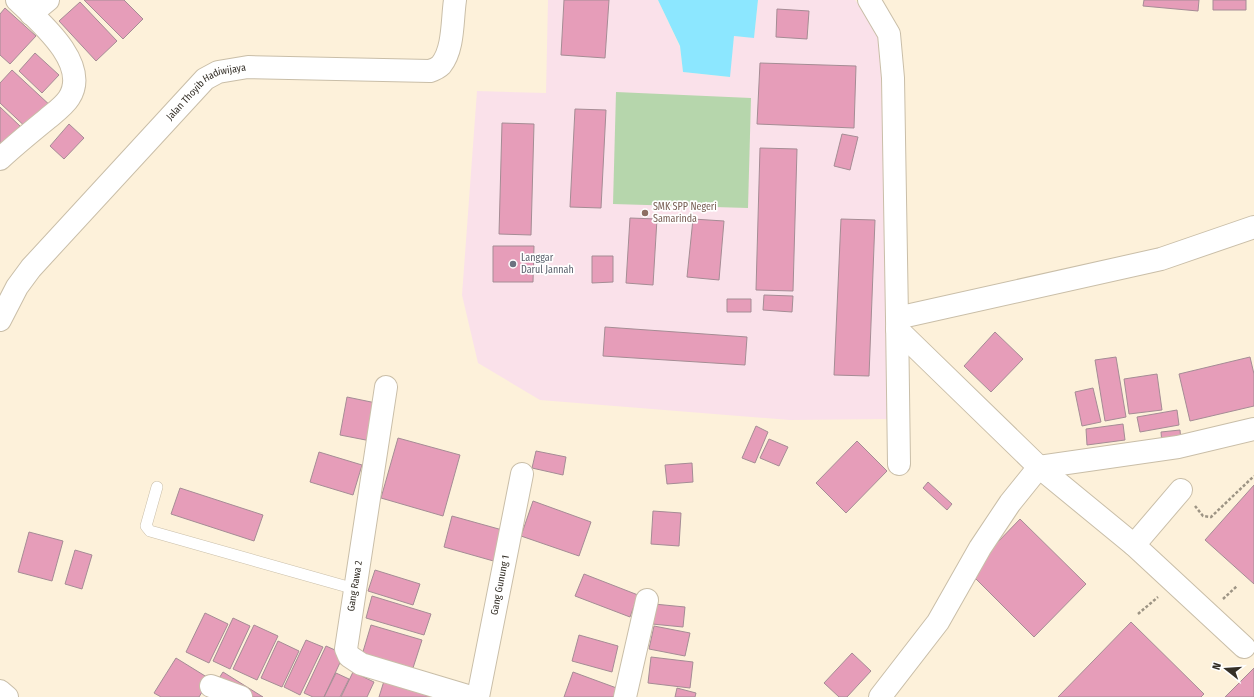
<svg xmlns="http://www.w3.org/2000/svg" width="1254" height="697" font-family="'Fira Sans Condensed',sans-serif">
	<style>
		.education { fill: #fae1ea; fill-rule: evenodd }
		.green { fill: #b6d6ac }
		.water { fill: #8ce7ff }
		.building { fill: #e69db9; stroke: #a58c95 }
		.lines { fill: none; stroke-linecap: round; stroke-linejoin: round }
		.lane-casing { stroke: #c9bea8; stroke-width: 12 }
		.street-casing { stroke: #c9bea8; stroke-width: 24 }
		.path { stroke: #9d9484; stroke-width: 2.5; stroke-dasharray: 3 2; stroke-linecap: butt }
		.lane { stroke: #fff; stroke-width: 11 }
		.street { stroke: #fff; stroke-width: 22 }
		.education-dot { fill: #8d6e63; stroke: #fff; stroke-width: 1.5 }
		.worship-dot { fill: #6b7280; stroke: #fff; stroke-width: 1.5 }
		.labels { text-anchor: middle; dominant-baseline: central; stroke-width: 3.5; stroke-linejoin: round; paint-order: stroke }
		.street-label { font-size: 10px; fill: #342f27; stroke: #fff }
		.education-label { font-size: 10px; fill: #785e54; stroke: #fff; text-anchor: start }
		.worship-label { font-size: 10px; fill: #5b616d; stroke: #fff; text-anchor: start }
	</style>
	<rect width="100%" height="100%" fill="#fdf1da"/>
	<path class="education" d="M548,0H564L561,55L605,58L609,0H658L680,47L683,72L729,77L734,36L754,37L758,0H855L880,29L890,419L790,420L540,400L478,363L462,295L477,91L546,93ZM777,10L809,11L808,38L776,37ZM760,63L856,66L854,128L758,124ZM575,109L606,110L600,208L570,207ZM502,123L534,124L531,234H499ZM842,134L857,137L834,166ZM630,218L657,220L653,285L626,283ZM693,219L724,222L718,280L687,277ZM841,219L875,220L869,376L834,374ZM493,246H534L533,281L493,282ZM592,256H613V282H592ZM764,295L793,296L792,312L763,310ZM727,299H751V312H727ZM605,327L747,337L745,365L603,356Z"/>
	<path class="green" d="M616,92L751,98L748,208L613,204Z"/>
	<path class="water" d="M658,0H758L754,38L734,36L730,77L683,72L680,46Z"/>
	<path class="building" d="M84,0H124L143,19L123,39Z
		M564,0H609L605,58L561,55Z
		M1144,0H1199L1198,11L1143,6Z
		M1213,0H1246V10H1213Z
		M80,2L117,41L96,61L59,21Z
		M5,8L36,36L10,64L0,55V14Z
		M777,9L809,11L807,39L776,37Z
		M35,53L59,75L42,93L19,71Z
		M760,63L856,66L854,128L757,124Z
		M12,70L53,108L31,132L0,103V83Z
		M0,107L20,126L2,145L0,143Z
		M575,109L606,110L601,208L570,207Z
		M502,123L534,124L531,235L499,234Z
		M69,124L84,138L64,159L50,146Z
		M842,134L858,137L850,170L834,166Z
		M760,148L797,149L793,291L756,290Z
		M630,218L657,219L653,285L626,283Z
		M693,219L724,221L719,280L687,277Z
		M841,219L875,220L869,376L834,375Z
		M493,246H534L533,282H493Z
		M592,256H613V282L592,283Z
		M764,295L793,296L792,312L763,310Z
		M727,299H751V312H727Z
		M605,327L747,337L745,365L603,356Z
		M995,332L1023,359L991,392L964,366Z
		M1116,357L1126,417L1105,421L1095,360Z
		M1250,357L1254,374V406L1190,421L1179,374Z
		M1157,374L1162,410L1129,414L1124,379Z
		M1093,388L1101,422L1082,426L1075,392Z
		M347,397L376,403V442L340,435Z
		M1177,410L1179,425L1140,432L1137,417Z
		M1123,424L1125,440L1087,445L1086,429Z
		M756,426L768,432L755,463L742,458Z
		M1180,430L1181,442L1162,444L1161,432Z
		M398,438L460,455L443,516L381,498Z
		M769,439L788,447L779,466L760,458Z
		M857,441L887,471L846,513L816,483Z
		M536,451L566,457L563,475L532,468Z
		M319,452L362,465L353,495L310,482Z
		M692,463L693,482L667,484L665,465Z
		M928,482L952,504L947,510L923,488Z
		M1254,485V584L1205,540Z
		M180,488L263,515L254,541L171,514Z
		M533,501L591,522L579,556L521,536Z
		M653,511L681,513L679,546L651,544Z
		M452,516L506,531L497,562L444,547Z
		M1020,519L1086,584L1034,637L969,572Z
		M29,532L63,541L52,581L18,572Z
		M75,550L92,555L82,589L65,584Z
		M375,570L420,584L413,605L368,591Z
		M584,574L638,595L630,617L575,596Z
		M372,596L431,614L424,635L366,618Z
		M654,604L685,607L683,627L652,624Z
		M205,613L228,624L209,663L186,652Z
		M233,618L250,626L230,669L213,661Z
		M1131,622L1204,694L1201,697H1058Z
		M254,625L278,636L257,680L233,669Z
		M371,625L422,640L412,671L362,655Z
		M654,626L690,633L685,656L649,649Z
		M579,635L618,646L612,672L572,661Z
		M306,640L323,647L300,695L284,687Z
		M278,641L299,651L282,687L261,678Z
		M326,646L344,654L324,697H313L304,693Z
		M852,653L871,671L847,697H839L824,683Z
		M651,657L693,662L690,688L648,683Z
		M176,658L210,679L199,697H161L154,693Z
		M1254,668V697H1225Z
		M223,672L263,697H207Z
		M353,672L374,682L367,697H341Z
		M573,672L622,690L620,697H564Z
		M336,673L349,679L340,697H324Z
		M384,681L432,697H379Z
		M677,688L696,693L695,697H675Z"/>
	<g class="lines">
		<defs>
			<path id="lane" d="M157,487L146,526L150,531L355,589"/>
			<g id="street">
				<path d="M869,0L889,34L893,78L897,318"/>
				<path d="M31,14L48,0"/>
				<path d="M0,159C15,145 31,132 47,119C54,113 64,106 69,98C91,64 39,21 17,0"/>
				<path id="s1" d="M0,320L17,287L31,268L205,79L218,72L248,67L430,71C433,70 438,68 441,65C454,49 452,20 455,0"/>
				<path d="M897,329L1039,467L1134,545L1244,647"/>
				<path d="M386,387L346,649L349,656L361,664L471,697"/>
				<path d="M899,464L897,318L1161,259L1254,227"/>
				<path d="M1134,545L1181,490"/>
				<path d="M211,686L241,697"/>
				<path d="M0,691L7,697"/>
				<path id="s2" d="M478,697L522,474"/>
				<path d="M625,697L647,600"/>
				<path d="M880,697L938,622L980,548L1010,503L1039,467L1178,447L1254,429"/>
			</g>
		</defs>
		<use href="#lane" class="lane-casing"/>
		<use href="#street" class="street-casing"/>
		<path class="path" d="M1195,506L1203,516L1211,517L1254,476
			M1223,599L1237,586
			M1138,614L1158,597"/>
		<use href="#lane" class="lane"/>
		<use href="#street" class="street"/>
	</g>
	<circle class="education-dot" cx="645" cy="213" r="4"/>
	<circle class="worship-dot" cx="513" cy="264" r="4"/>
	<g class="labels">
		<g class="street-label">
			<text stroke="none"><textPath href="#s1" startOffset="312">Jalan Thoyib Hadiwijaya</textPath></text>
			<text transform="translate(355 586) rotate(-81)">Gang Rawa 2</text>
			<text stroke="none"><textPath href="#s2" startOffset="114">Gang Gunung 1</textPath></text>
		</g>
		<g class="education-label">
			<text x="653" y="207">SMK SPP Negeri<tspan x="653" dy="12">Samarinda</tspan></text>
		</g>
		<g class="worship-label">
			<text x="521" y="258">Langgar<tspan x="521" dy="12">Darul Jannah</tspan></text>
		</g>
	</g>
	<g transform="translate(1226 669) rotate(287)" stroke="#ffffff" stroke-width="3" paint-order="stroke">
	<path d="M0-3L7 15L0 10L-7 15Z" fill="#342f27"/>
	<text y="-6" font-size="11" font-weight="bold" text-anchor="middle" fill="#342f27">N</text>
	</g>
</svg>
